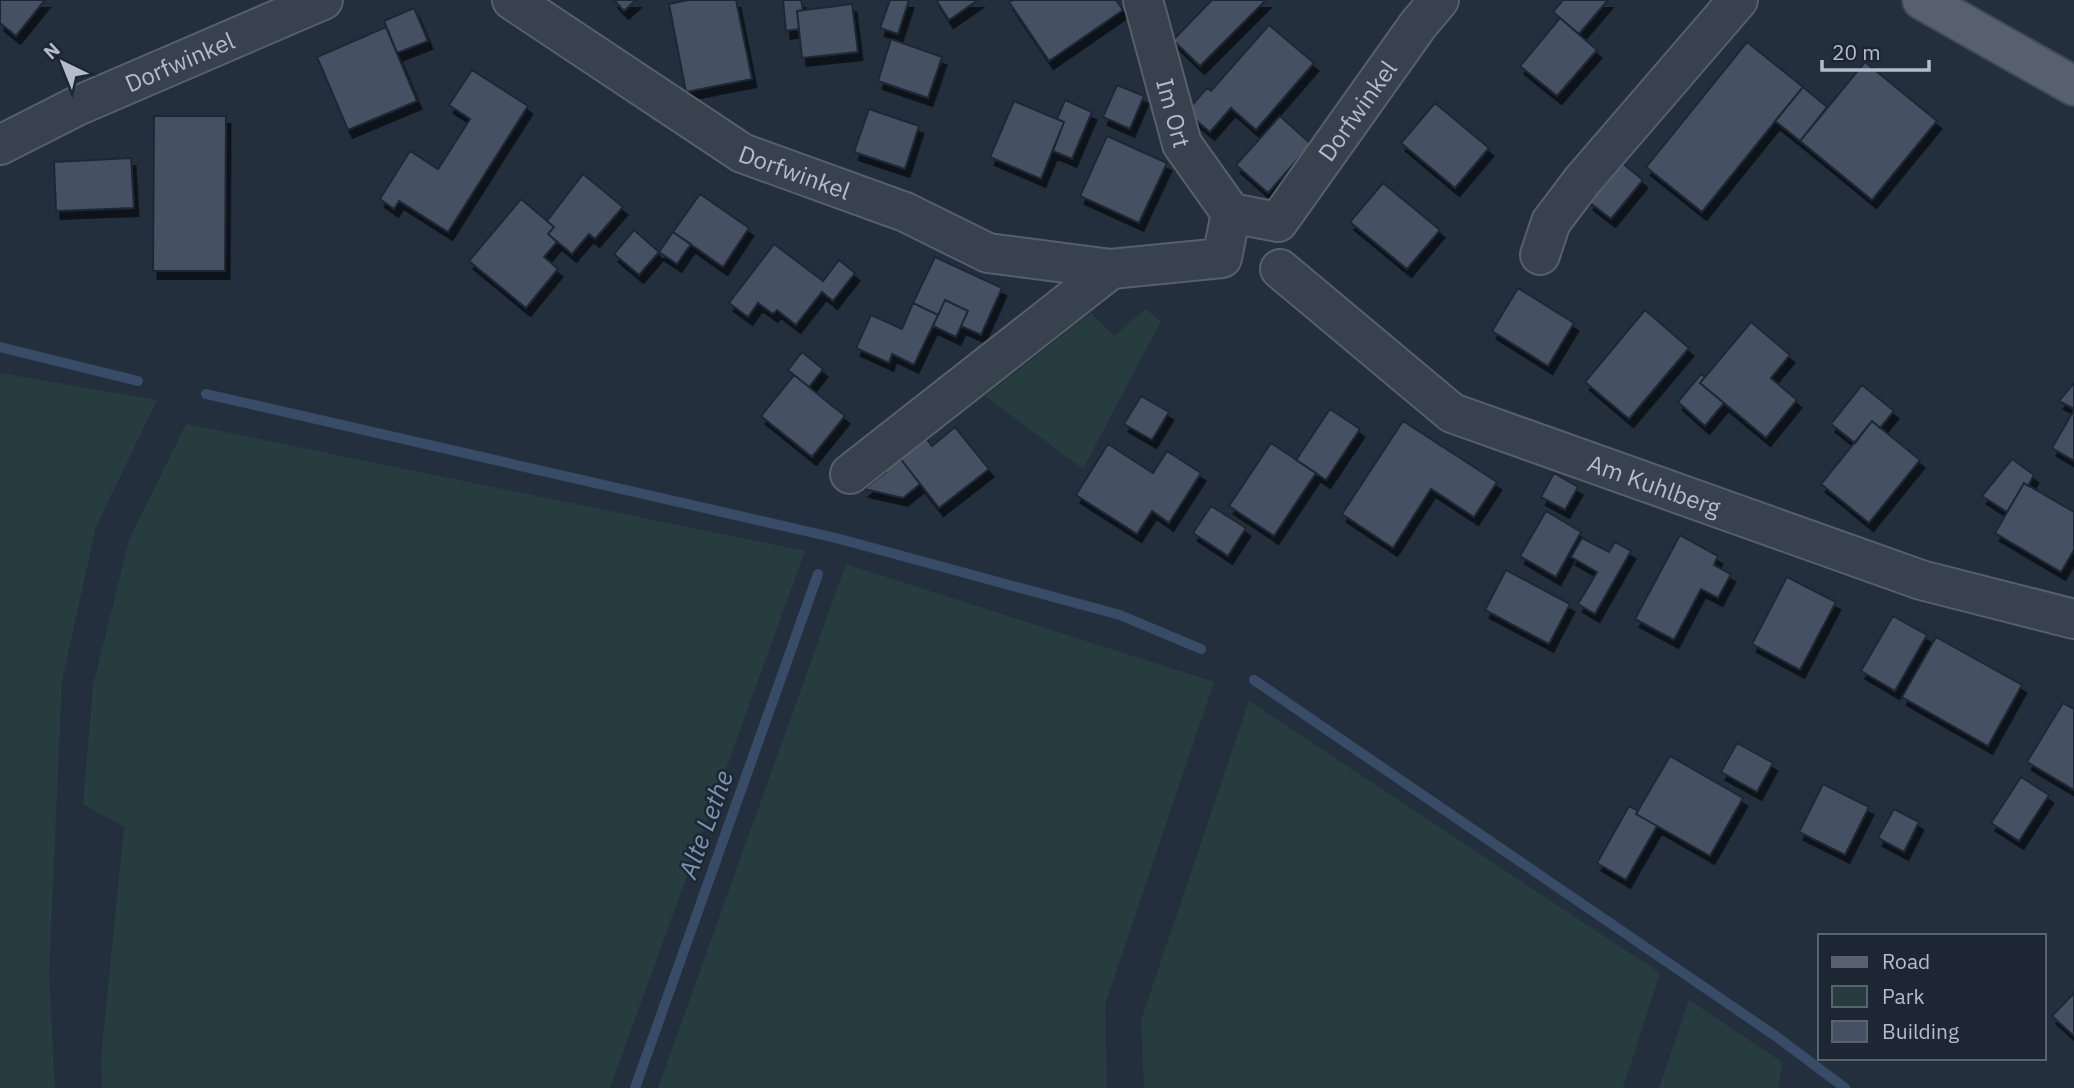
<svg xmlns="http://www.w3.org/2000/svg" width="2074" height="1088" font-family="'IBM Plex Sans',sans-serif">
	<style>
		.green { fill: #263c3f }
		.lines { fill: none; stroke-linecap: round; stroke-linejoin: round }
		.stream { stroke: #394c67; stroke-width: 10 }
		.building { fill: #455162; stroke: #1f2835; stroke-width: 2; filter: url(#shadow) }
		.minor-casing { stroke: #565f6c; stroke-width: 42 }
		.major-casing { stroke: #414a57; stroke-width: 42 }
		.minor { stroke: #38414e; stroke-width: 38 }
		.major { stroke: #56606e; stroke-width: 38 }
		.labels { text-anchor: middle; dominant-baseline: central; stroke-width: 5; stroke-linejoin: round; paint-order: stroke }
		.street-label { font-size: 24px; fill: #b4bcc9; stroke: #1d2633 }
		.water-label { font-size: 26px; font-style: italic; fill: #7c92b1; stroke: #1d2633 }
	</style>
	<defs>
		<filter id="shadow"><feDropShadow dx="4.5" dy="8" stdDeviation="0" flood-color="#0009"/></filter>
	</defs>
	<rect width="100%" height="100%" fill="#242f3e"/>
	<path class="green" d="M1145,309L1161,321L1083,469L985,396L1091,313L1114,336Z
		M0,373L157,400L96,527L62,681L49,974L55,1088H0Z
		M186,424L805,551L610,1088H102L101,1058L124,827L83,804L93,685L129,540Z
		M846,564L1214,682L1105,1005L1107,1088H658Z
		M1249,701L1660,973L1623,1088H1144L1141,1020Z
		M1689,1000L1783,1063L1778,1088H1659Z"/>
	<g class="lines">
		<path class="stream" d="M0,347L138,381
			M206,394L836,538L1120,615L1201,649
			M1254,680L1777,1037L1845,1088
			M635,1088L818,574"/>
	</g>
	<path class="building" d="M0,0H45L16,36L0,23Z
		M614,0H636L624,11Z
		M688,0H736L752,79L686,92L669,4Z
		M783,0H801L803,10L797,11L799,29L786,31Z
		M890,0H909L898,34L880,28Z
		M936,0H978L949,20Z
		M1013,0H1116L1123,10L1049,61L1009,2Z
		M1212,0H1266L1200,66L1173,40Z
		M1563,0H1608L1579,34L1553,12Z
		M852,4L858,52L802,58L797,11Z
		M414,8L428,41L397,53L384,21Z
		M1560,18L1597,50L1557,96L1520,66Z
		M1269,25L1314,63L1256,130L1231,108L1210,132L1186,112L1207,88L1211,91Z
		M386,27L417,101L348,130L317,57Z
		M891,39L942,57L928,98L878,81Z
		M1747,42L1803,87L1702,212L1646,167Z
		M1865,62L1937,121L1872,200L1800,141Z
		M472,70L528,106L448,232L399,201L394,209L380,199L410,151L438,169L470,119L449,105Z
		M1117,85L1144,96L1130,129L1103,117Z
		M1803,87L1827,107L1800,141L1775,121Z
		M1065,100L1092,112L1072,159L1053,151L1064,122L1057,119Z
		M1014,101L1064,122L1041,179L990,157Z
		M1435,103L1489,148L1455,188L1401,143Z
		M869,109L919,126L905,169L854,152Z
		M154,116H226L225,271H153Z
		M1280,116L1311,144L1268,193L1236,165Z
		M1107,136L1167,163L1139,223L1080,196Z
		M131,158L134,208L56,211L54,162Z
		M1621,162L1643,180L1611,219L1589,202Z
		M583,174L623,207L595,239L589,234L572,254L548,234L554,227L547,221Z
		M1383,183L1440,230L1407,269L1350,222Z
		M700,194L749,228L723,267L673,232Z
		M521,199L554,227L548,234L557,242L544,257L558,269L526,308L469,261Z
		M634,230L659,252L639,275L614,254Z
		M673,232L691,244L677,264L659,252Z
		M774,244L823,281L839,260L855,273L833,301L822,292L796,325L777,310L773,314L758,303L748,317L729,303Z
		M935,257L1002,288L981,335L961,326L968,311L945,300L938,315L913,303Z
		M1518,288L1574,323L1548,366L1492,331Z
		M945,300L968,311L956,337L933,326Z
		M913,303L938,315L914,365L892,354L889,363L856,348L871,315L902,329Z
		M1645,310L1689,348L1629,419L1585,382Z
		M1751,322L1790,355L1771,378L1797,400L1766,438L1700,383Z
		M802,352L823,369L809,387L788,370Z
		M1701,374L1705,377L1700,383L1724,403L1705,426L1678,402Z
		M794,375L845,416L812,457L761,416Z
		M2074,383V409L2059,401Z
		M1862,385L1894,411L1880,428L1872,421L1855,443L1831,424Z
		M1141,396L1169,412L1152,440L1124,424Z
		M1330,409L1360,429L1326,480L1296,460Z
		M2074,410V461L2052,448Z
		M1403,421L1497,482L1474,517L1431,489L1393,548L1342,514Z
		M1872,421L1920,460L1869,523L1821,484Z
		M955,427L989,469L939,508L896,453L922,432L932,446Z
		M1271,443L1316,473L1274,536L1229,506Z
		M1108,444L1153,473L1167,451L1201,473L1169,523L1152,511L1137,534L1076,495Z
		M896,453L920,484L903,498L864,489L886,472L881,465Z
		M2012,459L2034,475L2028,486L2024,483L2007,512L1982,496Z
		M1554,473L1578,487L1565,510L1541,497Z
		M2024,483L2074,512V550L2061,572L1995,533Z
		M1211,506L1246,528L1228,556L1193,533Z
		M1546,511L1581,532L1556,577L1520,556Z
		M1680,535L1718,556L1714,565L1731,574L1718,598L1701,589L1674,640L1635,619Z
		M1582,538L1609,552L1615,542L1631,551L1595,614L1578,604L1597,572L1571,557Z
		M1506,570L1570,604L1549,644L1485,610Z
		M1787,577L1836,602L1800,670L1752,644Z
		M1893,616L1927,635L1895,691L1861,671Z
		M1936,637L2022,685L1988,746L1902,697Z
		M2063,703L2074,709V790L2027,762Z
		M1737,743L1773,763L1757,792L1721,772Z
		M1670,756L1743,798L1710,856L1636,814Z
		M2021,777L2049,795L2019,841L1991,823Z
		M1823,784L1869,807L1845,855L1799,832Z
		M1629,806L1638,811L1636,814L1657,826L1626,880L1597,863Z
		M1894,809L1919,822L1904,852L1878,838Z
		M2074,993V1036L2052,1016Z"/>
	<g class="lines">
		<defs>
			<g id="minor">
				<path id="s1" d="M512,0L742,153L905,212L988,253L1111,269L1222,258L1231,213L1278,222L1418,25L1439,0"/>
				<path id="s2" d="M1143,0L1182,144L1231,213"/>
				<path id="s3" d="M0,145L77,106L323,0"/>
				<path d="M1540,255L1551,222L1582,181L1738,0"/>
				<path id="s4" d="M1280,269L1452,413L1921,580L2074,619"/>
				<path d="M850,474L1111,269"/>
			</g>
			<path id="major" d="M1922,0L2074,86"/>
		</defs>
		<use href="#minor" class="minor-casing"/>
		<use href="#major" class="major-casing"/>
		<use href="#minor" class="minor"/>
		<use href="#major" class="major"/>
	</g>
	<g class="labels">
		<g class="street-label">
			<text stroke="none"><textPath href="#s3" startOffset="198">Dorfwinkel</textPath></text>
			<text stroke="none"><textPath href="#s1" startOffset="1008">Dorfwinkel</textPath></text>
			<text stroke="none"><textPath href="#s2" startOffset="117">Im Ort</textPath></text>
			<text stroke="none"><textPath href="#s1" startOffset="332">Dorfwinkel</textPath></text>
			<text stroke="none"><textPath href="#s4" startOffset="439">Am Kuhlberg</textPath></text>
		</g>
		<g class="water-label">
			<text transform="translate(705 824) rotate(-70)">Alte Lethe</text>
		</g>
	</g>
	<rect x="1818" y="934" width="228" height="126" fill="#1d2633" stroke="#59626f" stroke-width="2"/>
	<rect x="1832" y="957" width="35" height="10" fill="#56606e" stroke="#59626f" stroke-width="2"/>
	<text x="1882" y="969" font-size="21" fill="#b4bcc9">Road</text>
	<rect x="1832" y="986" width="35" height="21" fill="#263c3f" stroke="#59626f" stroke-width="2"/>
	<text x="1882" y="1004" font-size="21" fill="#b4bcc9">Park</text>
	<rect x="1832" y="1021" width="35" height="21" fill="#455162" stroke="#59626f" stroke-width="2"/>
	<text x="1882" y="1039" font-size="21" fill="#b4bcc9">Building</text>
	<g transform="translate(63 63) rotate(317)" stroke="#1d2633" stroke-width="5" paint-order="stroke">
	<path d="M0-5L12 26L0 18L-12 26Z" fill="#b4bcc9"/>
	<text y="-10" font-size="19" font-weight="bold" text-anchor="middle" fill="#b4bcc9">N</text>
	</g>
	<path d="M1822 60v10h107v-10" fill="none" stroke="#b4bcc9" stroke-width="3.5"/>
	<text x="1832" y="60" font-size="21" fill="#b4bcc9" stroke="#1d2633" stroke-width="5" paint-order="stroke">20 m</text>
</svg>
